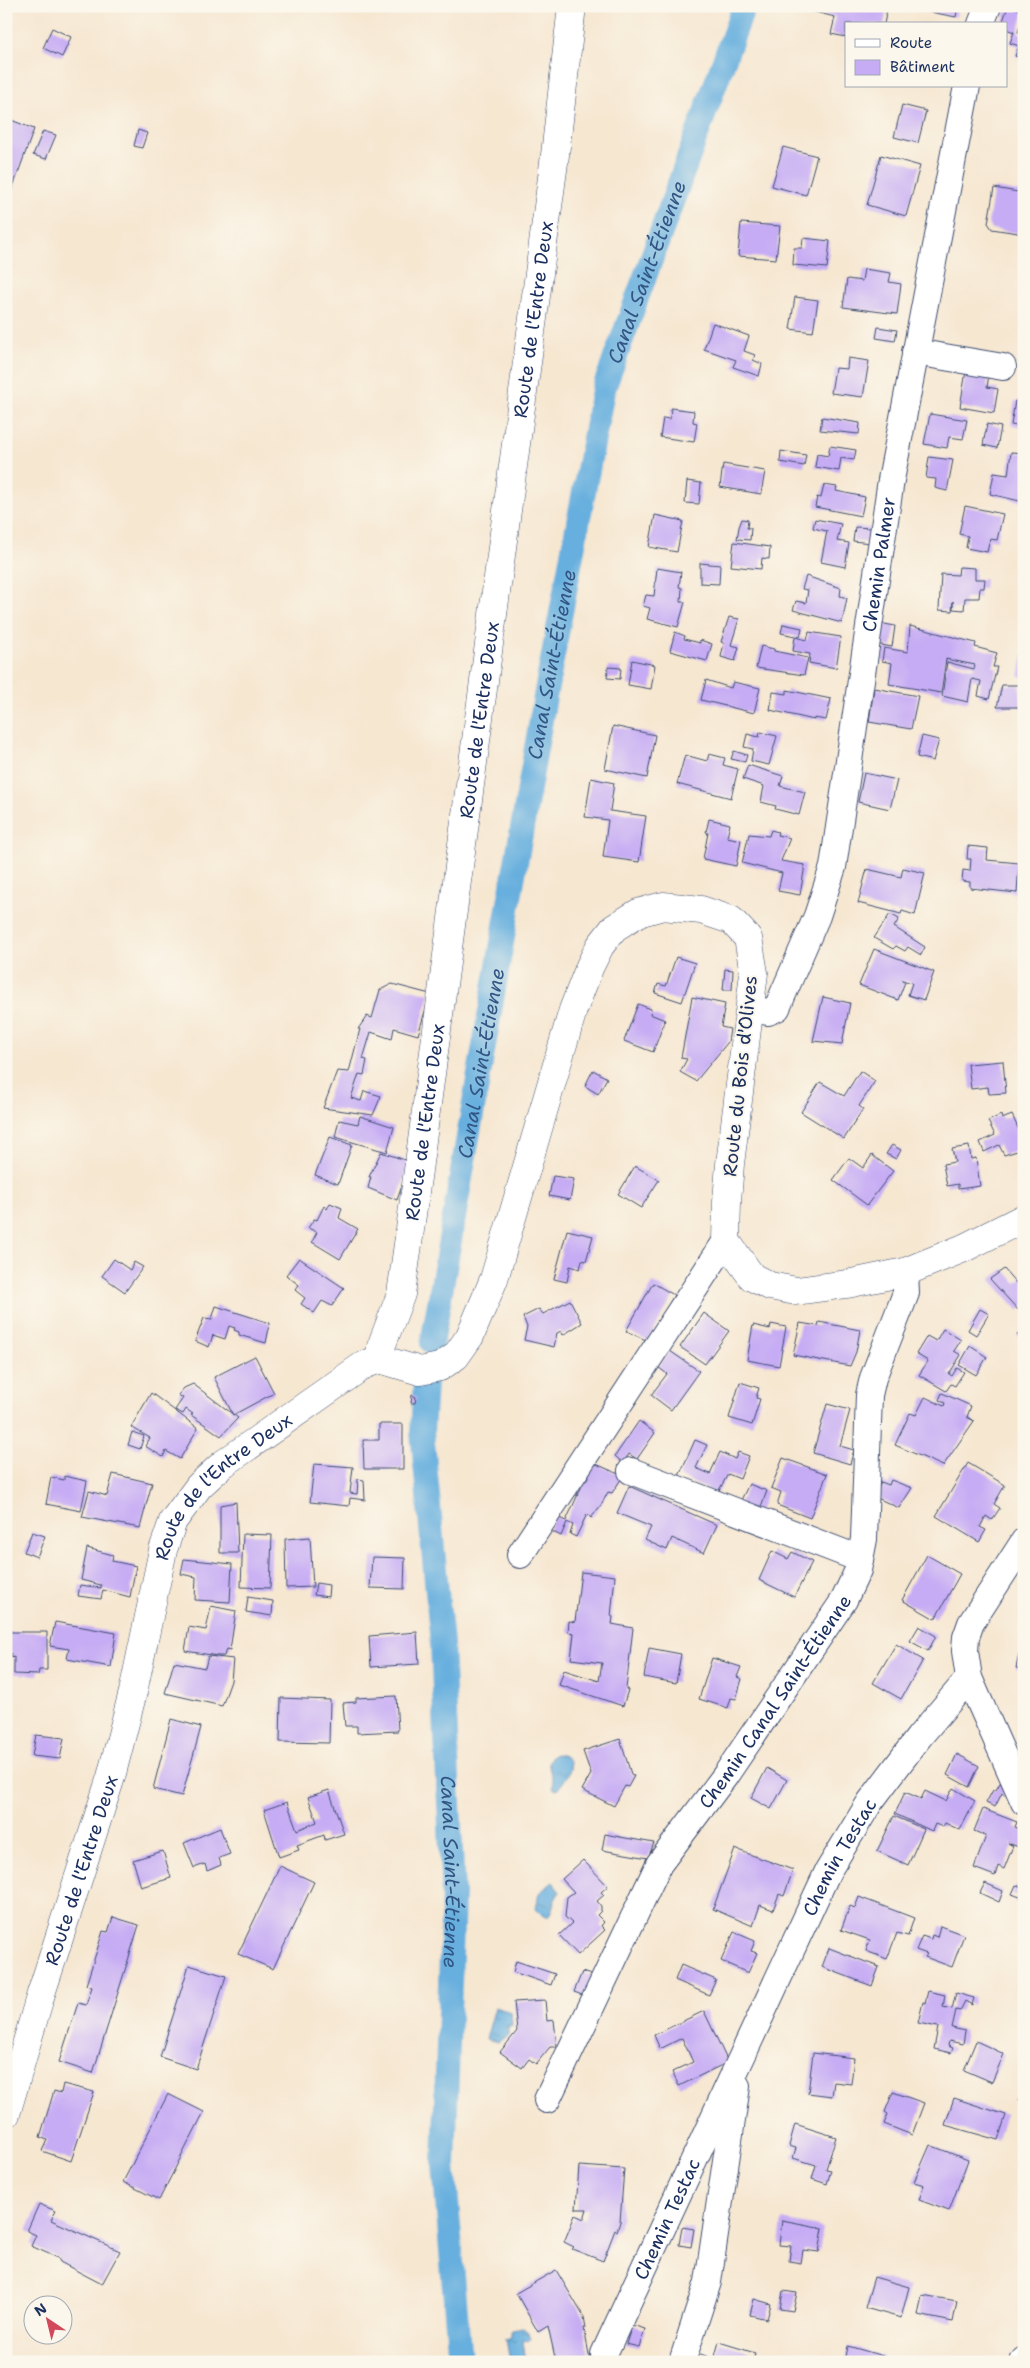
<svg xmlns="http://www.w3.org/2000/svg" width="1030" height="2368" font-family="'Shantell Sans',sans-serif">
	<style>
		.water { fill: url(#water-ripples); stroke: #406f9e }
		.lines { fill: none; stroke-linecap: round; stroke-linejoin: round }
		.canal { stroke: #66afde; stroke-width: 24 }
		.building { fill: #c6acf4 }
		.street-casing { stroke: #3c4b6f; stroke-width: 28 }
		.secondary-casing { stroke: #3c4b6f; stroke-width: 29 }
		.street { stroke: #fff; stroke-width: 26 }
		.secondary { stroke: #fff; stroke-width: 28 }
		.labels { text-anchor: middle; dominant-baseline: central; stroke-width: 4; stroke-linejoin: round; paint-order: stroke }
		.street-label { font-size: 19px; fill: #1b2f5e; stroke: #fbf7ec }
		.water-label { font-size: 20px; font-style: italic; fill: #325584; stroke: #fbf7ec }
	</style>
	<defs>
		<pattern id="water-ripples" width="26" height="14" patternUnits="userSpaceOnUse" patternTransform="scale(1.25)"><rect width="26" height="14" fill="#66afde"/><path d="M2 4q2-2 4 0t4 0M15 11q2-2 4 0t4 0" fill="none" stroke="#538fb7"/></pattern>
	</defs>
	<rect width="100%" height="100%" fill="#fbf7ec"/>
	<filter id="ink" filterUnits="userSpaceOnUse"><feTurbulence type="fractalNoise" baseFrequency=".02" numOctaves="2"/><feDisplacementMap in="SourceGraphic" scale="10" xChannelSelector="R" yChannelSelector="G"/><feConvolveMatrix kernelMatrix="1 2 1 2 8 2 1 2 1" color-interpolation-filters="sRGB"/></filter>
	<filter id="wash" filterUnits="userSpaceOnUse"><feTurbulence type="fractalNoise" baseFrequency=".0096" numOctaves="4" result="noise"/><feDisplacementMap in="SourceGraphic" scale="20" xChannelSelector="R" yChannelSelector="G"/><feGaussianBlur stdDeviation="1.12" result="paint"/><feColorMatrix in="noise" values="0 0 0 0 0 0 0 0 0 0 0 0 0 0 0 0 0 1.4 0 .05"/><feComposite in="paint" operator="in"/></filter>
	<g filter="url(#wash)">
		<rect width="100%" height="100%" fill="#f6e7d1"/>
		<path class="water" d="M556,1754C583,1757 566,1779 557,1790L553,1788C556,1776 540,1762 556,1754Z
			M553,1882L560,1892C554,1899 553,1908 549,1916H544L536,1908L539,1893Z
			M495,2007L511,2012L512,2026L508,2027V2035L498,2042L486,2039Z
			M523,2328L529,2332L531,2339L523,2341L526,2361L510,2362L506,2339L511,2338V2330Z"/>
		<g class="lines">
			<g class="canal">
				<path id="s1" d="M432,1343L545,697L603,391L744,6"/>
				<path id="s2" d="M425,1383L422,1432L442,1644L453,1895L444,2164L460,2362"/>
			</g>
		</g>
		<g id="blocks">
			<path class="building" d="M812,6H870L887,9L884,24H846V37L831,34L835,17L811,11Z
				M921,6H958L956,17L920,10Z
				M1008,6L1024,11L1018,32L1024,35V59L1015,56L1019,46L1010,43L1014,32L1006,29V24H1002Z
				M52,28L71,37L62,57L43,48Z
				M902,105L926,111L918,143L894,137Z
				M11,120L34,129L6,206V132Z
				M138,130L147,133L142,148L134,146Z
				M43,131L56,135L46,159L33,155Z
				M783,147L817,156L806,195L772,186Z
				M881,155L920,166L906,216L867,205Z
				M994,188L1024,193V234L992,229L988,223Z
				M741,223L780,226L776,259L738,256Z
				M803,238L830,241L827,268L793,265L794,248H802Z
				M864,269L891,273L889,282L901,284L897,314L843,307L847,279L862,281Z
				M795,297L818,300L813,332L790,329Z
				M713,323L749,336L744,351L755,355L753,360L762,364L759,376L733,367L736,360L704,349Z
				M878,327L897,330L895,341L876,338Z
				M848,358L869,361L863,397L831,393L835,368L847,369Z
				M966,371L989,375L987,387L998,389L994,413L960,407Z
				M1020,395L1024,396V427L1011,425L1015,401H1019Z
				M671,408L694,411L693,422L697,423L694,442L660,437L663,418L670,419Z
				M930,414L967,420L963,439L949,437L947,448L924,444Z
				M822,417L860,423L859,434L820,430Z
				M987,424L1001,427L997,448L983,445Z
				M830,446L856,450L854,460L841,458L839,471L815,467L817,454L828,456Z
				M781,451L806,455L804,466L780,462Z
				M1011,452L1024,453V502L990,494L994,473L1008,475Z
				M929,457L953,460L947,491L935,488L936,479L926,478Z
				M723,464L765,471L761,494L720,487Z
				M687,481L701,483L699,504L685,503Z
				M824,485L837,487L836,491L865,497L861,516L815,507L817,497L821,498Z
				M965,506L1003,514L997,540L990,539L987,552L966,548L968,536L959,534Z
				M655,515L683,521L677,552L649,547Z
				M742,519L748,520L747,528H751L750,540L737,539L739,527Z
				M815,519L841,524L837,541L849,543L845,567L821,562L827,531L813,528Z
				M855,527L871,528L870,543L853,541Z
				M734,542L770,547L769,559L762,558L761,569L731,566Z
				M700,563L720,565L719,584L700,583Z
				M959,567L975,568V579H985L984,588H980L979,598H965L964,610L953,609V601L952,611L939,610L941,574L958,575Z
				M657,568L681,572L679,587L682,588L681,602H685L678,627L647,619L650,608L643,606L646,595L654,596Z
				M806,576L841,588L840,596L847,598L842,623L793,610L796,601L806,603L808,590L802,589Z
				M729,617L739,619L731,645L739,647L735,661L721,657L724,643L721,642Z
				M874,622L895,626L892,647L871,643Z
				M783,624L802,628L800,637L781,633Z
				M910,626L976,643L975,647L997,653L993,667H997L989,699L978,696L981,681L972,679L968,702L942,696L947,662L974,669L975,665L946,659L941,693L889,684L892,663L882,661L884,648L908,652Z
				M675,632L685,636L684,639L700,643V640L712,644L707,661L670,651Z
				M809,632L841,637L836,668L809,663L810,654L793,651L795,637L807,640Z
				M761,646L774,649V651L808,658L804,675L756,668Z
				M1023,654H1024V677L1019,676Z
				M632,660L655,665L651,689L628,685Z
				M608,667L621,668L620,679L607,678Z
				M706,680L731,688L733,682L760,688L754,713L701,700Z
				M1002,685H1020L1021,707H997Z
				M874,688L918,696L911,729L869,722Z
				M787,690L831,699L826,720L814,718V720L770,710L773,692L787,694Z
				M613,726L655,735L647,778L605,769Z
				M760,732L777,736L769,765L751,761L753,749L744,747L747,734L759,737Z
				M922,736L939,740L933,761L917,757Z
				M734,751L747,755L745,762L731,759Z
				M709,754L725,758L723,765L738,769L731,798L677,784L685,755L707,761Z
				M748,765L783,776L780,786L805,792L799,815L775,809L776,806L761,802L764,786L743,779Z
				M864,773L897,780L890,809L858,802Z
				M591,778L614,783L610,811L646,816L639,862L603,857L608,820L585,817Z
				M709,819L730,824L727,837L741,840L736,866L703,859L708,833L706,832Z
				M771,830L778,832L777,835L790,838L781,861L805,865L800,895L778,891L782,873L742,863L749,834L769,836Z
				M968,846L988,848L987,860L1019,863L1017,893L970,888V882L962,881L963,870L970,871L971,859H967Z
				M903,868L925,873L915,915L902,911L901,914L858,903L867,869L901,877Z
				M890,914L899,919L894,927L925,947L921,955L908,947L905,951L896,946L893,949L874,938Z
				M874,949L934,972L924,1000L908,995L912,983L902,980L905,982L898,1000L859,985Z
				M676,957L695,963L682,1002L655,993L658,984L666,986Z
				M725,969L733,970L732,990H723Z
				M392,984L430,994L418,1035L394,1028L392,1039L371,1032L363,1059L367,1060L364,1075L359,1074L351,1098L361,1101L364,1091L381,1096L373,1115L323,1108L337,1071L349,1072L360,1029H358L367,1016L372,1018L380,990Z
				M692,997L725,1004L721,1027L730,1029L728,1042L696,1081L680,1072L687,1059L681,1058Z
				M823,997L850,1003L842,1044L813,1041Z
				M638,1004L651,1009L650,1014L665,1020L653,1052L624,1041Z
				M1003,1061L1006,1093L989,1094L988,1087L971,1089L968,1064Z
				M593,1070L607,1078L598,1094L585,1086Z
				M860,1071L875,1081L859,1106L863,1109L844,1139L801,1112L820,1082L844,1096Z
				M1001,1115L1002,1119L1012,1115L1024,1141V1149L1004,1155L999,1145L984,1152L980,1142L995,1135L988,1121Z
				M360,1116L394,1127L387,1152L335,1137L339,1120L358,1124Z
				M330,1137L352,1145L338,1184L315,1175Z
				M892,1145L901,1150L896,1159L886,1154Z
				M969,1146L971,1159L976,1158L980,1186L958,1189V1184L947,1186L943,1164L955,1162L952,1149Z
				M381,1152L408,1161L410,1163L397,1200L368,1188L371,1177H369Z
				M872,1155L893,1171L867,1205L833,1180L849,1158L863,1168Z
				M635,1166L659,1180L641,1208L618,1194Z
				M553,1176L574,1179L570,1200L549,1196Z
				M330,1203L342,1208L339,1218L358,1229L340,1259L312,1242L317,1232L308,1228L314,1219L317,1220L324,1206L327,1209Z
				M567,1230L593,1236L586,1261L582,1260L580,1269L570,1266L567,1282L554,1279Z
				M299,1258L344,1288L332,1306L322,1301L314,1313L301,1304L305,1298L295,1290L299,1285L286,1275Z
				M114,1259L130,1270L134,1262L143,1267L125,1292L102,1276Z
				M1004,1269L1016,1283L1024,1276V1306L1019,1311L990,1279Z
				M653,1283L674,1295L648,1341L626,1331Z
				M570,1300L582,1323L563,1335L561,1331L557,1333L554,1347L524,1340L527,1327L523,1317L539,1309L543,1314Z
				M216,1306L270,1323L266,1343L239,1335V1332L234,1330L235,1328L229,1326L225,1339L213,1335L209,1347L195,1341L204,1318L212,1319Z
				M980,1309L989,1314L976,1335L968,1330Z
				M704,1313L729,1331L705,1364L680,1347Z
				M819,1322L860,1330L856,1352L850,1366L793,1355L800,1323L818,1326Z
				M771,1324L786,1327L779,1366L747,1360L753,1325L770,1329Z
				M943,1329L961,1340L954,1351L961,1355L949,1374L952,1376L957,1368L964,1372L955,1386L951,1384L946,1391L919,1375L928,1361L916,1354L927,1336L936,1341Z
				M1024,1329V1342L1017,1335Z
				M970,1346L987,1357L976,1375L959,1365Z
				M670,1351L699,1371L671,1410L651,1395L667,1374L658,1367Z
				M255,1356L274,1393L233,1415L214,1377Z
				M740,1382L759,1388L756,1398L760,1399L752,1425L729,1418Z
				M193,1384L238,1418L221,1436L191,1415L193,1414L186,1409L183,1414L175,1410L183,1398L178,1395L184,1388Z
				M151,1393L198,1428L180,1459L166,1451L163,1457L145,1446L150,1438L131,1427Z
				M942,1393L971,1406L967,1417L974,1421L943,1466L895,1445L910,1413L916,1415L925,1397L944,1406L945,1403L939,1400Z
				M412,1395L416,1397L415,1403H411Z
				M827,1404L850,1410L840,1446L854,1450L850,1464L813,1453Z
				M639,1421L655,1433L637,1459L629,1454L623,1463L615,1456Z
				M379,1424H403V1469H364L363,1440H379Z
				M132,1432L144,1436L140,1449L128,1445Z
				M695,1440L707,1445L696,1468L710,1474L720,1452L735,1459L738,1452L749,1456L740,1479L728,1474L717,1494L679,1476Z
				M783,1458L827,1474L810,1518L777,1505L781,1492L771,1488Z
				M594,1463L623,1476L612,1493L608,1492L601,1505L591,1518L587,1514L576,1537L570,1534L573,1525L567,1522L561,1536L549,1530L555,1516L566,1521L584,1481H586Z
				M968,1463L1005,1485L994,1504L1000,1508L992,1520L986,1516L980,1527L986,1530L979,1542L936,1516Z
				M314,1464L353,1467L350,1493L357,1494L358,1479L364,1480L365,1500L350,1498L349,1506L310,1502Z
				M113,1474L152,1483L140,1528L82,1517L89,1491L107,1496Z
				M64,1476L87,1481L81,1511L46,1504L51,1477L64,1480Z
				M891,1480L912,1488L899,1508L875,1497L881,1482L889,1485Z
				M749,1484L767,1491L758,1514L738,1506Z
				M629,1486L717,1525L704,1553L672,1538L667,1550L645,1540L651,1527L617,1513Z
				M236,1502L238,1553H220V1505Z
				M32,1532L45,1536L37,1557L24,1552Z
				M243,1534L272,1535L270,1588L241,1587Z
				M310,1537L313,1587L286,1588L285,1539Z
				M87,1548L113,1555L112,1561L136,1566L130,1597L103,1590L101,1599L78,1596L80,1585L101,1588V1585L81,1580Z
				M772,1551L788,1559L792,1552L812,1562L794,1597L759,1580Z
				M927,1555L960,1574L935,1619L902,1600Z
				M372,1557L405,1558L404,1589L370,1588Z
				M184,1559L232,1564L230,1602L195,1600L196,1577L181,1574Z
				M581,1572L615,1576L611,1616L613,1617L612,1624L633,1628L626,1689L628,1690L623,1706L559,1685L564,1670L599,1681L602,1663L571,1659L574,1633L568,1632L569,1621L575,1622Z
				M316,1583L329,1585L328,1597L314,1595Z
				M248,1597L273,1601L272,1616L246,1612Z
				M211,1606L236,1611L230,1650L226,1649L224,1656H218L185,1651L189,1627L206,1630Z
				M55,1622L116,1633L111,1667L67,1659L69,1649L50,1646Z
				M919,1626L936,1636L928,1651L910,1641Z
				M6,1632H47V1670H39L38,1675L14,1674V1657L11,1658V1653H6Z
				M417,1632L419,1664L371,1667L369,1636Z
				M896,1644L923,1660L901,1699L873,1683Z
				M1021,1646H1024V1670L1016,1668Z
				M649,1648L681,1654L676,1683L644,1677Z
				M208,1656L233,1659L231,1681L222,1706L165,1693L174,1662L205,1668Z
				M712,1658L741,1667L737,1677L742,1679L736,1699L731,1698L728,1708L699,1699Z
				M396,1696L398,1731L357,1733V1726H345L343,1703L356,1702V1698Z
				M281,1698L330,1700L329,1743L280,1742Z
				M171,1719L201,1727L182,1796L153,1789Z
				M36,1735L64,1738L60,1759L32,1756Z
				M620,1739L631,1774L634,1776L628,1787L625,1786L614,1806L582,1790L591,1774L583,1751Z
				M957,1754L979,1766L969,1787L947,1775Z
				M767,1768L787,1780L771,1809L751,1798Z
				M1000,1783L1008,1787L1006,1796L1002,1793L995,1807L986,1803L993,1790H996Z
				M953,1788L975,1801L960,1830L945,1823L943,1827L935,1824L932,1831L895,1814L905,1792L921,1799L925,1791L946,1801Z
				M329,1790L344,1834L325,1840L324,1835L297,1845L299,1850L279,1857L264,1810L287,1802L297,1830L317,1822L308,1797Z
				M983,1809L1017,1822L1015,1827L1024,1831V1849L1008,1843L1013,1846L1004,1869L998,1866L995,1876L974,1868L986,1836L974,1831Z
				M894,1816L924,1829L908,1865L877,1851Z
				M220,1828L230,1854L219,1858L221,1865L207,1871L205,1864L194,1868L184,1843Z
				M605,1834L620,1837L654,1843L648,1858L602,1850Z
				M735,1849L793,1870L784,1896L779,1894L773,1910L760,1905L753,1926L713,1909Z
				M163,1851L171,1878L141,1887L133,1860Z
				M583,1860L608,1886L601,1892L604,1895L597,1901L601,1906V1911L597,1915L604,1922L601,1926L605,1930L578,1955L559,1935L572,1923L565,1917L567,1897L574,1892L562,1879Z
				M280,1866L314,1882L273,1969L238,1954Z
				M985,1883L1003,1891L999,1902L980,1893Z
				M1016,1885L1024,1888L1020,1897L1012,1894Z
				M859,1897L914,1918L908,1936L897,1933L887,1959L866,1951L870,1940L841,1930L850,1906L855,1908Z
				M113,1917L139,1925L93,2073L59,2062L78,2003L86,2005L92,1987L86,1985L103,1931L108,1932Z
				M940,1926L964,1935L952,1967L925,1957L927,1954L916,1950L922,1936L931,1939L932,1935L937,1937Z
				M734,1932L755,1941L751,1951L757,1953L748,1973L721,1961Z
				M829,1948L879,1967L872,1986L822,1967Z
				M516,1961L555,1974L551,1985L513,1972Z
				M189,1965L226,1976L196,2069L160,2057Z
				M681,1965L716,1980L709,1995L675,1980Z
				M582,1972L600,1978L591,1998L574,1992Z
				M928,1991L945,1995L943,2007L952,2009L956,1993L974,1998L972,2005L965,2001L960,2011L956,2010L952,2028L965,2031L963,2044L949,2041L948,2046L953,2048L951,2053L934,2049L938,2027L918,2023L923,2002L925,2003Z
				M545,2000L547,2021L554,2020L557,2047H550L536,2064L529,2059L522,2068L500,2052L517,2031L514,2002Z
				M704,2011L728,2062L679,2086L672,2072L693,2062L682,2038L660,2049L654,2035Z
				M976,2041L1004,2054L992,2082L964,2070Z
				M813,2053L854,2058L851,2084L834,2082L832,2096L808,2093Z
				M63,2084L94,2092L71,2161L42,2151L47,2140L40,2137L54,2091L61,2093Z
				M1022,2090L1024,2091V2102L1019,2100Z
				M893,2092L924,2103L912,2135L884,2124L888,2114L885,2112Z
				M168,2094L204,2112L159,2200L123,2182Z
				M954,2098L1006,2115L998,2140L945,2125Z
				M795,2124L836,2137L826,2169L831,2170L827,2184L812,2179L816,2165L793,2158L796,2148L789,2146Z
				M930,2145L968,2160L949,2211L919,2200L924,2185L914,2182Z
				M579,2166L624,2169L620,2222L617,2231L615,2230L603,2261L572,2249L574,2247L564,2242L575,2215L584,2219L587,2209H576Z
				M39,2204L56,2211L51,2220L120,2251L102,2284L60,2262L58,2258L31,2246L36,2235L27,2231Z
				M782,2220L823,2228L819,2252L803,2250L801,2263L789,2261L791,2246L779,2245Z
				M682,2227L694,2229L691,2247L679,2245Z
				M556,2270L584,2317L586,2328H584L590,2360L556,2362L548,2326L538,2332L516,2293Z
				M874,2277L909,2287L901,2318L865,2308Z
				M783,2291L797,2293L793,2311L780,2309Z
				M922,2295L957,2301L953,2322L918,2315Z
				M754,2299L771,2304L767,2319L750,2315Z
				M632,2325L645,2329L639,2347L626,2344Z
				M719,2342L755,2353L753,2362H695L698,2353L714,2359Z
				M848,2346L883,2356L882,2362H845Z"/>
		</g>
	</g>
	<g filter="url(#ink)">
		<use href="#blocks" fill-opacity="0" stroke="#3c4b6f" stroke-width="1"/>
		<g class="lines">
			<defs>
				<g id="street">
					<path d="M981,24L988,6"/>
					<path d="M915,352L1003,367"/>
					<path id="s3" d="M750,1009L768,1012L777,1008L817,916L833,867L891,480L967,86"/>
					<path d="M631,1471L860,1559"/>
					<path d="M1024,1541L971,1623L966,1637L965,1651L969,1678L1024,1802"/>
					<path d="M520,1555L726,1241"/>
					<path id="s4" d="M547,2100L659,1864L725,1776L844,1600L858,1570L864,1539L869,1395L873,1378L906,1293L905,1272"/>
					<path id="s5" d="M604,2354L828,1871L870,1802L919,1737L969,1678"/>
					<path d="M682,2362L708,2282L737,2086"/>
					<path d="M1023,2362L1024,2360"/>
				</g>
				<g id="secondary">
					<path id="s6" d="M380,1359L381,1347L401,1294L409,1237L555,155L572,6"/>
					<path d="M380,1359L420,1371L440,1367L456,1356L470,1336L494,1279L573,1010L590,966L600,946L614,928L638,913L663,906L701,910L731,920L748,938L754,973L730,1164L727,1201L726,1241L752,1277L770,1286L796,1291L847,1284L905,1272L964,1248L1024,1218"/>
					<path id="s7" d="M6,2114L40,1997L111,1777L133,1692L163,1550L173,1521L199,1486L223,1464L364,1365L380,1359"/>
				</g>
			</defs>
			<use href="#street" class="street-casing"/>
			<use href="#secondary" class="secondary-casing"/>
			<use href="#street" class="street"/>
			<use href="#secondary" class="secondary"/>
		</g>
	</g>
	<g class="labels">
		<g class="street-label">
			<text stroke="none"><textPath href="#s6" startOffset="1052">Route de l'Entre Deux</textPath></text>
			<text stroke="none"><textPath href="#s3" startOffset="486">Chemin Palmer</textPath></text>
			<text stroke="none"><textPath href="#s6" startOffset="648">Route de l'Entre Deux</textPath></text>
			<text transform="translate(740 1076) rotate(-84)">Route du Bois d'Olives</text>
			<text stroke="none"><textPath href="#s6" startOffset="242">Route de l'Entre Deux</textPath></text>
			<text stroke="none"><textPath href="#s7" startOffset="675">Route de l'Entre Deux</textPath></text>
			<text stroke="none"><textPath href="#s4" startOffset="461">Chemin Canal Saint-Étienne</textPath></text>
			<text stroke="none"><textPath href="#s5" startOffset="550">Chemin Testac</textPath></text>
			<text stroke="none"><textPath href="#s7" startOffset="255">Route de l'Entre Deux</textPath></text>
			<text stroke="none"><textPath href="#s5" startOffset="149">Chemin Testac</textPath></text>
		</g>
		<g class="water-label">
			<text stroke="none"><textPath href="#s1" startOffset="1094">Canal Saint-Étienne</textPath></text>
			<text stroke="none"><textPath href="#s1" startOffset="689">Canal Saint-Étienne</textPath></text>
			<text stroke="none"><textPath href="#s1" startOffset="284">Canal Saint-Étienne</textPath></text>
			<text stroke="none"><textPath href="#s2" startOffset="490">Canal Saint-Étienne</textPath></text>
		</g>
	</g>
	<rect width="1030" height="2368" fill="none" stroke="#fbf7ec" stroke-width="25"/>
	<rect x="845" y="22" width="162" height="65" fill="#fbf7ec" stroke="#a1a7b3"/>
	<rect x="855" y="39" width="25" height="8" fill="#ffffff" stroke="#a1a7b3"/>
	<text x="890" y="48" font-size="15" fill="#1b2f5e">Route</text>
	<rect x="855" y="60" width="25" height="15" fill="#c6acf4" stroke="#a1a7b3"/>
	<text x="890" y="72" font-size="15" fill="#1b2f5e">Bâtiment</text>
	<g transform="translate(48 2320) rotate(325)"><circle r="24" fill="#fbf7ec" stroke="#a1a7b3"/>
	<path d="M0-4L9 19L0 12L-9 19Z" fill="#d1495b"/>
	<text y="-8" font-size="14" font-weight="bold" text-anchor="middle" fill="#1b2f5e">N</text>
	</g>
</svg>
